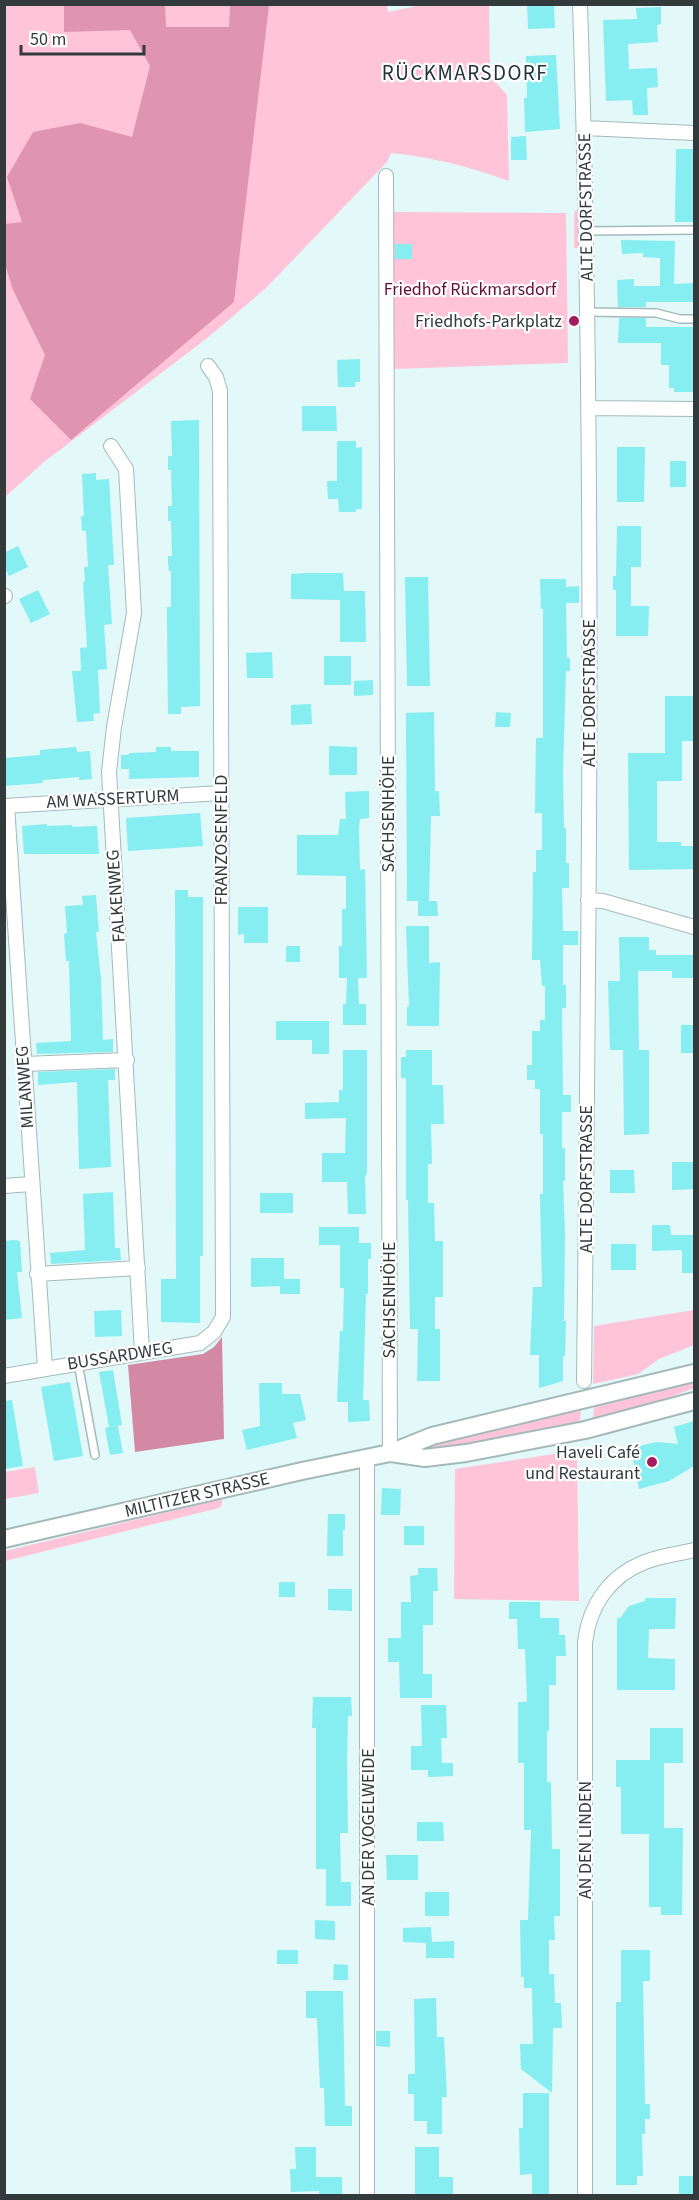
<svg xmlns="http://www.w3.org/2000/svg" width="699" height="2200" font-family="'Source Sans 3',sans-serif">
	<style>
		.green { fill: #ffc4d8 }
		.forest { fill: #df94af }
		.water { fill: #d389a4 }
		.building { fill: #86edf1 }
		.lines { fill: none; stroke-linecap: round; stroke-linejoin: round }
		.service-casing { stroke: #a4baba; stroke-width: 10 }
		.minor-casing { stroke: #a4baba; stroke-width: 16 }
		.tertiary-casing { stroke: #a4baba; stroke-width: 20 }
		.service { stroke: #fff; stroke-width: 7 }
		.minor { stroke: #fff; stroke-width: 14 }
		.tertiary { stroke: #fff; stroke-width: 16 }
		.poi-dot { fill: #a51b61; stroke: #fff; stroke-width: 2 }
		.labels { text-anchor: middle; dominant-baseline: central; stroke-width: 4.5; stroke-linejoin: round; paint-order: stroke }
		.street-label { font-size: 18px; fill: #323a3b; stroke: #fff }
		.park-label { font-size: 18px; fill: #660d3a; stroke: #fff }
		.poi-label { font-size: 18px; fill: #323a3b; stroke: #fff; text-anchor: end }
		.quarter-label { font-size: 21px; letter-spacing: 1.5px; fill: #213333; stroke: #fff }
	</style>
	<rect width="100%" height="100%" fill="#e2f8f9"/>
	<path class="green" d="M387,4L388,12L421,5H489L490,76L507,95L509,181C470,167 432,157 391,153L387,162L265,289L206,339L44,462L5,497V5Z
		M576,210L579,214V248H574V212Z
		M392,212L566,213L568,363L393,369Z
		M694,1310V1345L659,1359L638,1374L593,1384L594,1326Z
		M694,1381V1388L652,1404L593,1419L594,1407Z
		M581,1410L580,1422L430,1454L427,1441Z
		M577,1448L579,1601L454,1599L455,1469L554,1454Z
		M35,1467L39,1493L5,1499V1472Z
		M222,1499V1505L219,1508L5,1561V1551Z"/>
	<path class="forest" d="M64,5H165L166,27H229L230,5H269L234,302L71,440L30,399L45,355L13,290L5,264V224L22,222L7,177L33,132L80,123L132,137L150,66L130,30L64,32Z"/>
	<path class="water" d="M222,1337L224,1439L135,1452L128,1365L203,1354L214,1347Z"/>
	<path class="building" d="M527,4H554L555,28L528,29Z
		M661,7V24L657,25L658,42L628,44L629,69L657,68L658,87L647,88L648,115H633L632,100L606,101L603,20L637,19L636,8Z
		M556,55L560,129L525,132L524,98H527L526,56Z
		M526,136L527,160H511V137Z
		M676,149H694V222H675Z
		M621,240L675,241L674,284L694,283V302H646V307H618L617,280L634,279V286H660V258L643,257V253L622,254Z
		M395,244H412V259H395Z
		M619,318H646V327H694V392H674V388H669V365H661V343H618Z
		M360,359V382H355V387H338L337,360Z
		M302,406H336L337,431H302Z
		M199,420L200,706L181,707V714H168L167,621V607H171V571H169L168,564V556H172L171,521H168V506H172L171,470H168V456H172L171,421Z
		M337,441H356V448L362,447V509H356V512H339L338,499H328L327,481H337Z
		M617,447H645L644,502H617Z
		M670,461H686V487H670Z
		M96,473V480L109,479L114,565H108L112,624L104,625L107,669L98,670L100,713L93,714L94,721L77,722L72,671H81L80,648L87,647L83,582H85L84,567H88L86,531H82L81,516H84L82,474Z
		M617,526H641V567H631V606H649L648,636H616V590H613V576H616Z
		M18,546L28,567L9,576L4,566V553Z
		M306,573H343L344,591H365L366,642H340V600L291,599V574Z
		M405,577H428L430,686H407Z
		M540,579H566V587L579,586V603H566L567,658H570V671H566L563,773L564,828H566V863H569V888H562L563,931H578V945H563V985H566V1008H562L563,1095H571V1112H562V1148H565V1181H563L565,1234L564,1321H566L565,1356H563V1381L539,1388V1355H530L533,1287H542L540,1194H543V1134H540V1089H535V1080H527V1065H532V1031H540V1020H545V986H542L540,960H532L533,872H536V850H542V813H535L536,738H543V609H541Z
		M38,590L50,614L31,623L19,599Z
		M272,652L273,678H247L246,653Z
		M324,656H351V685H324Z
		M373,680V695L354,696V681Z
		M665,696H694V723H693V741H682V781H657V842H681V846H694V869L629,870L628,753H665Z
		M311,704L312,724L291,725V705Z
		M434,712L435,791H439L440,816H431L429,901H407L406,713Z
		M496,712L511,713L510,727H495Z
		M329,746L357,747V775H329Z
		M76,747L77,752L90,751L92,779L79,780V777L43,780V783L4,786V758L40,755V750Z
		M156,747H171V751H199V777L129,779V769H121V755H129V753L156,752Z
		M369,791V818L360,819L359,827L360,870L365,869L367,978H358L359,1004H366V1025H343V1004H346L347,978H339V946H342V909H346V876L297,875V835H338L340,819H346L345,792Z
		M200,813L203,846L128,851L126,818Z
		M47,824V826L72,825V827L97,826L99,854H24L22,826Z
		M175,890H188V897H203V1256H200V1323L161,1322V1279H176Z
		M96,895L99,932H96L101,979L103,1040L113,1039V1052L37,1054L36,1043L71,1041L69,961H66L64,934L67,933L65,906L83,905L82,896Z
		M418,901H437L438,916H418Z
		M238,907H268V943H244V934L238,935Z
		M406,926H429V963L440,962L439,1026H407V1007H409Z
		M619,937H649V950H656V955H694V978H672V971H638L639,1050H649V1134L624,1135L623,1050H610L608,981H620Z
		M286,946H300V962H286Z
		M276,1021H329V1054H312V1040H276Z
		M681,1025H694V1053H681Z
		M343,1050H367V1173L365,1176L366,1214H348L347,1182H322V1153H345L346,1118L305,1119V1103L339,1102V1090H343Z
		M406,1050H432V1085H443L444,1124H431L432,1164H428V1203H434L435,1241H443V1297H435V1329H440V1381H417L418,1329H410L408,1200H406V1078H401V1057H406Z
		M115,1069V1080H108L111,1167L79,1169L77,1082L38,1085V1072Z
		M672,1162H694V1189L672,1190Z
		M610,1170H634L635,1193H610Z
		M113,1192L115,1248H120L121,1260L51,1264L50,1253L85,1250L83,1194Z
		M260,1193H293V1213H260Z
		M652,1225H670L671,1235H694V1273H682V1250L652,1251Z
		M319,1227H359V1243H371V1259H368V1294H366L363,1400H369L370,1421L348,1422V1402H337L340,1331H343L344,1288H340V1245H319Z
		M14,1240L20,1241L22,1272H17L22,1318L4,1320V1241Z
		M611,1244H636V1270H611Z
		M251,1258H284V1279H300V1294H280V1286L251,1287Z
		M121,1310L122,1336L95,1337L94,1311Z
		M113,1370L122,1425L111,1427L118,1426L123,1453L110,1455L105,1428L109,1427L99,1372Z
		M70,1382L83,1456L54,1461L41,1387Z
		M259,1383H282V1394H300L306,1420L293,1423L297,1438L247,1450L242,1430L260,1426Z
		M12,1400L23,1466L4,1469V1401Z
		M694,1421V1466L669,1481L639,1489L631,1448L656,1442L678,1444L674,1427Z
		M382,1488L401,1489L400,1515H381Z
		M328,1514H345V1530H343V1556H327Z
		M404,1526H424V1545H404Z
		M418,1568H437L438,1591H433V1625H423V1674H432V1698H400L399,1662H388V1638H401V1602H411L410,1576L418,1575Z
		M279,1582H295V1597H279Z
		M328,1589H352V1611L328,1610Z
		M645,1598H676L675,1629H649L648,1658L675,1659V1690H617V1618H620L629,1606L645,1601Z
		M509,1602H540V1618H559V1635H565L566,1656H556V1685H549V1731H547V1782H551L552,1849H560V1916H554L555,1940H549V1974H554L555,2003H561L562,2028H553L552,2093L521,2069L520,2044H533L532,1988H524V1977H521L520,1920H528L531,1830H524V1763H518V1702H527L525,1649H518L517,1619H509Z
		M313,1697H351L352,1716H348L347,1760L348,1833H340L341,1882H351V1906H326V1869H316V1728H312Z
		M421,1705H446L447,1738H441L442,1763H453V1776L428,1777V1770H411V1746H422Z
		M650,1728H683V1763H664V1828H683L682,1915H661V1907H649V1834H621V1787H616V1760H650Z
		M417,1822H443L444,1841H417Z
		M386,1855H418V1880H387Z
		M425,1892H449V1916H425Z
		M315,1920L335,1921V1940L315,1939Z
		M431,1927L432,1942L454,1941V1958H426V1943L403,1942V1928Z
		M277,1950H298V1964H277Z
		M621,1950H650V1981H643L645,2104H650V2119H645V2134H642L643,2176H637V2185H616V2002H621Z
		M334,1964L348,1965V1980H333Z
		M306,1991H343L345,2106H352V2126H325L324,2088H320L317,2018H306Z
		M436,1998L437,2037H444L447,2097H442V2134H427V2121H414V2094H408V2074H415L414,1999Z
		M376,2031H390V2047L376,2046Z
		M523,2093H549V2196H532V2174L520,2175L519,2128H523Z
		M295,2147H316V2177H342V2196H319V2191L291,2192L290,2169H296Z
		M415,2147H439V2177H453V2196H415Z
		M679,2176H694V2196H679Z"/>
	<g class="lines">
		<defs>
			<path id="service" d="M586,231L694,230
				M588,312L656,313L680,319H694
				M78,1363L95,1455"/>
			<path id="minor" d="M580,4C595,463 589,923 584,1381
				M584,128L694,133
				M386,176L390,1453
				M588,408L694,409
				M111,446L126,469L134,613L114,727L109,772L142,1352
				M4,596H5
				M4,806L221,793
				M7,806L45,1368
				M588,900L603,901L694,927
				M24,1064L127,1060
				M4,1186L31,1184
				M37,1274L138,1268
				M4,1376L200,1343L214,1332L223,1317L220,391L216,377L208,366
				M367,2196V1458
				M585,2196V1643C589,1606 609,1576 645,1562C660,1556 678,1554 694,1550"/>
			<path id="tertiary" d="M391,1453L425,1458L466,1453L585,1430L694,1401
				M4,1539L302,1471L390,1453L432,1436L694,1373"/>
		</defs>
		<use href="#service" class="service-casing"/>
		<use href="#minor" class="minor-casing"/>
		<use href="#tertiary" class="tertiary-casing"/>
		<use href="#service" class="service"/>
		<use href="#minor" class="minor"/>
		<use href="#tertiary" class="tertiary"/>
	</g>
	<g class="poi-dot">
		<circle cx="574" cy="321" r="6"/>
		<circle cx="652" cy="1462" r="6"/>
	</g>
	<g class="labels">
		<g class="street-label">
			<text transform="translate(586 207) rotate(-91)">ALTE DORFSTRASSE</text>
			<text transform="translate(589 693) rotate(-90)">ALTE DORFSTRASSE</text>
			<text transform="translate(113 799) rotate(-3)">AM WASSERTURM</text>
			<text transform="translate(388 814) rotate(-90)">SACHSENHÖHE</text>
			<text transform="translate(221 840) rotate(-90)">FRANZOSENFELD</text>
			<text transform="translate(116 896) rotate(-94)">FALKENWEG</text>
			<text transform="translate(25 1087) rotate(-94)">MILANWEG</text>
			<text transform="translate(586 1179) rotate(-90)">ALTE DORFSTRASSE</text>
			<text transform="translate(389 1300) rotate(-90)">SACHSENHÖHE</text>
			<text transform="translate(120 1356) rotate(-9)">BUSSARDWEG</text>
			<text transform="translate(197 1495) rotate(-13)">MILTITZER STRASSE</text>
			<text transform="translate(368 1827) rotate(-90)">AN DER VOGELWEIDE</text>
			<text transform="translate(585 1840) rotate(-90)">AN DEN LINDEN</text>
		</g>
		<g class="park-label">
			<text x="470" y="289">Friedhof Rückmarsdorf</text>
		</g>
		<g class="poi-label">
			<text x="562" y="321">Friedhofs-Parkplatz</text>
			<text x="640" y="1452">Haveli Café<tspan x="640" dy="21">und Restaurant</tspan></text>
		</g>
		<g class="quarter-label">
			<text x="465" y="73">RÜCKMARSDORF</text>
		</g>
	</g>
	<rect width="699" height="2200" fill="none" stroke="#323a3b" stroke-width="12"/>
	<path d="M21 45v9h123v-9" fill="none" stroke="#323a3b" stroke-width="3"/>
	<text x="30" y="45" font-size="18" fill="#323a3b" stroke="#ffffff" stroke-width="4.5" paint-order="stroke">50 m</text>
</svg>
